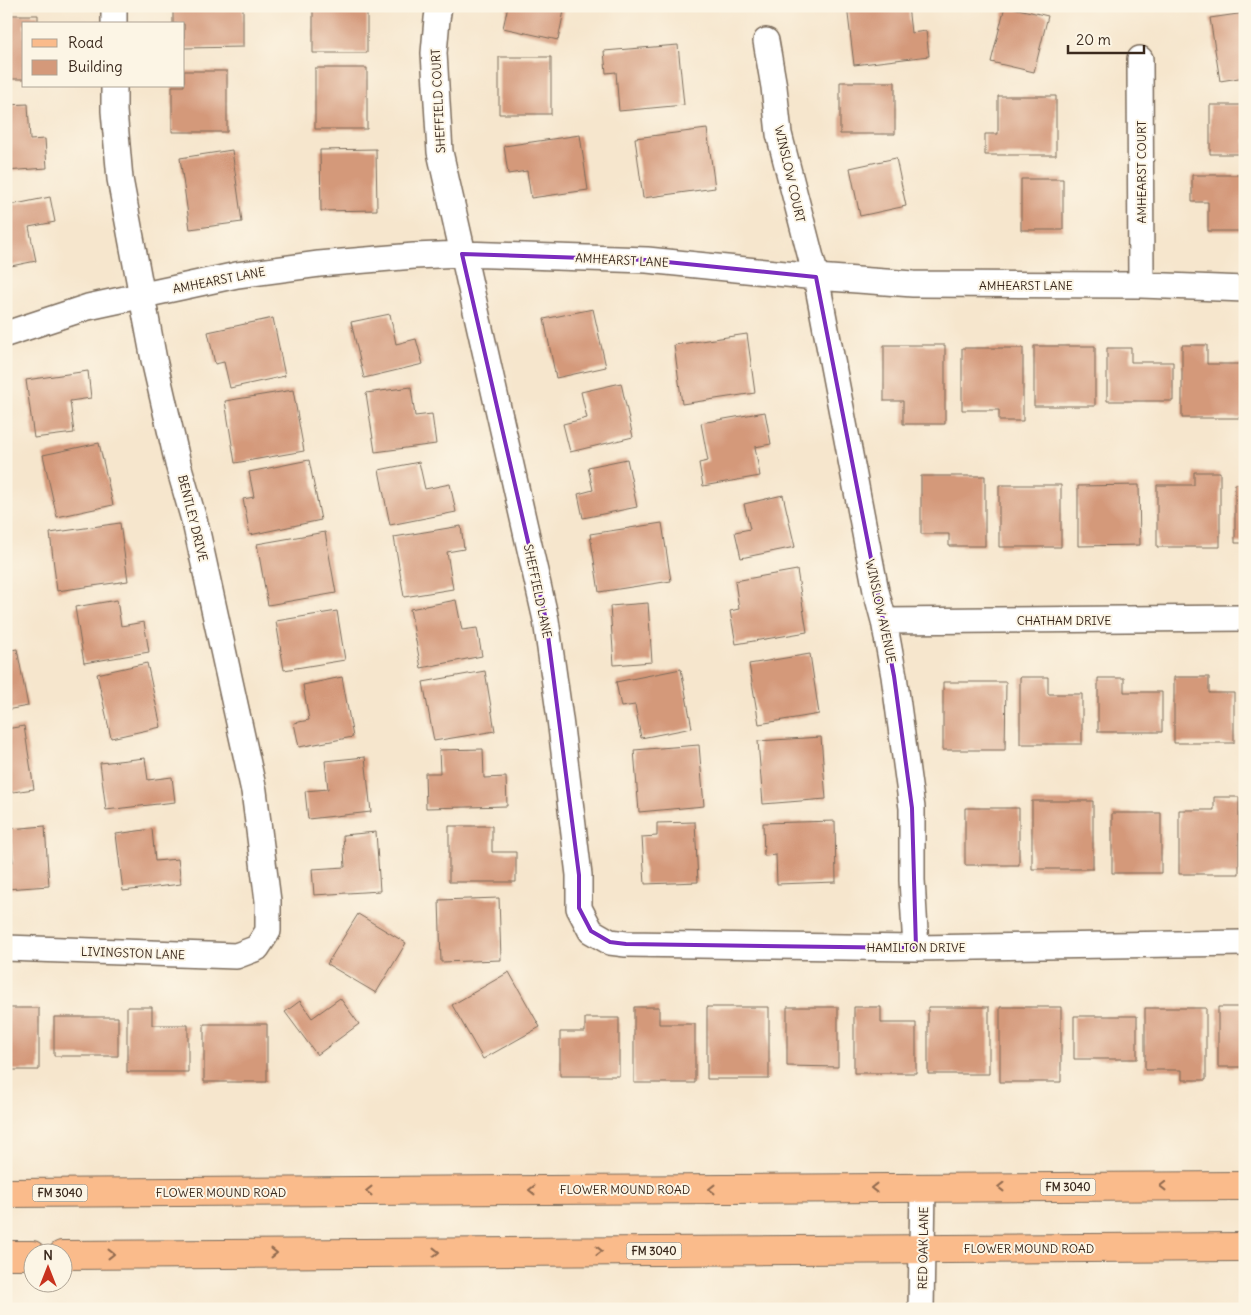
<svg xmlns="http://www.w3.org/2000/svg" width="1251" height="1315" font-family="Delius,sans-serif">
	<style>
		.building { fill: #d4997a }
		.lines { fill: none; stroke-linecap: round; stroke-linejoin: round }
		.street-casing { stroke: #7c6c5b; stroke-width: 28 }
		.primary-casing { stroke: #7c6c5b; stroke-width: 30 }
		.street { stroke: #fff; stroke-width: 25 }
		.primary { stroke: #fabb8b; stroke-width: 28 }
		.oneway { stroke: #916b4f }
		.marked { fill: none; stroke: #7b2cbf; stroke-width: 4; stroke-linejoin: round }
		.labels { text-anchor: middle; dominant-baseline: central; stroke-width: 4; stroke-linejoin: round; paint-order: stroke }
		.shield { fill: #fcf5e5; stroke: #75675a; stroke-width: 1 }
		.shield-label { font-size: 11px; font-weight: bold; fill: #3b2a1e }
		.street-label { font-size: 12px; fill: #3b2a1e; stroke: #fcf5e5 }
	</style>
	<rect width="100%" height="100%" fill="#fcf5e5"/>
	<filter id="ink" filterUnits="userSpaceOnUse"><feTurbulence type="fractalNoise" baseFrequency=".02" numOctaves="2"/><feDisplacementMap in="SourceGraphic" scale="10" xChannelSelector="R" yChannelSelector="G"/><feConvolveMatrix kernelMatrix="1 2 1 2 8 2 1 2 1" color-interpolation-filters="sRGB"/></filter>
	<filter id="wash" filterUnits="userSpaceOnUse"><feTurbulence type="fractalNoise" baseFrequency=".0096" numOctaves="4" result="noise"/><feDisplacementMap in="SourceGraphic" scale="20" xChannelSelector="R" yChannelSelector="G"/><feGaussianBlur stdDeviation="1.12" result="paint"/><feColorMatrix in="noise" values="0 0 0 0 0 0 0 0 0 0 0 0 0 0 0 0 0 1.4 0 .05"/><feComposite in="paint" operator="in"/></filter>
	<g filter="url(#wash)">
		<rect width="100%" height="100%" fill="#f6e6cd"/>
		<g id="blocks">
			<path class="building" d="M173,6H243V47L184,48V24H173Z
				M313,6H367V53H313Z
				M508,6H565L558,40L503,28Z
				M847,6H908L911,33L926,31L929,56L854,65Z
				M1005,6L1048,16L1034,72L991,62Z
				M1245,13V77L1220,81L1210,18Z
				M6,15H38V24H24V79H6Z
				M678,45L684,105L619,111L616,72L606,73L604,51Z
				M499,57H551V114H499Z
				M315,68H367V129H315Z
				M184,71H227V132H172V86H184Z
				M840,82H895V134H840Z
				M998,96H1056V155H985V134H998Z
				M28,104L30,140L45,139L47,168L6,171V105Z
				M1210,105H1245V154H1210Z
				M707,129L715,188L643,198L635,138Z
				M580,135L588,190L531,198L527,171L508,174L504,146Z
				M376,149L377,210L321,211L320,150Z
				M232,150L242,222L190,229L180,158Z
				M896,158L906,206L860,216L850,168Z
				M1192,175H1245V231H1208V202H1192Z
				M1021,179H1063V230H1021Z
				M50,197L55,222L29,227L36,261L6,267V206Z
				M593,309L606,367L556,378L544,319Z
				M390,314L396,344L416,339L423,364L364,378L351,322Z
				M273,318L285,376L230,388L224,362L215,364L208,332Z
				M747,334L755,393L682,404L674,345Z
				M884,345H945V424H903V401H884Z
				M1182,345H1207V364H1243V418H1182Z
				M1034,346H1095V406H1034Z
				M962,348H1023V421H999V410H962Z
				M1107,348H1131V362H1173V401H1107Z
				M88,371L91,398L70,401L74,433L34,438L26,380Z
				M621,383L633,437L570,452L563,424L587,418L581,392Z
				M411,387L415,416L432,414L436,444L375,452L366,393Z
				M293,390L304,451L235,463L225,401Z
				M765,412L771,444L755,447L760,476L703,486L699,463L708,461L701,423Z
				M99,443L113,505L57,517L43,455Z
				M627,459L637,507L583,518L578,494L593,490L588,467Z
				M309,460L321,520L250,535L243,499L254,497L249,472Z
				M419,462L425,489L450,484L456,512L390,525L379,470Z
				M1194,472H1220V547H1157V485H1194Z
				M921,476H985V546H949V534H921Z
				M1235,484H1245V543H1235Z
				M999,485H1061V547H999Z
				M1139,485L1140,545L1078,546V486Z
				M783,495L795,547L741,558L735,532L750,529L744,504Z
				M120,523L128,581L57,591L50,533Z
				M662,523L671,581L599,592L590,534Z
				M461,526L464,549L447,552L453,589L404,597L394,537Z
				M325,532L336,593L268,605L257,544Z
				M797,570L807,632L736,644L730,611L739,609L735,581Z
				M117,600L121,626L144,622L149,652L84,663L75,607Z
				M456,600L462,630L477,628L482,656L421,668L410,609Z
				M648,603L652,662L614,665L610,606Z
				M337,611L345,660L284,670L276,621Z
				M17,649L28,706L6,710V651Z
				M810,654L819,714L759,724L749,664Z
				M147,663L161,727L111,738L97,674Z
				M681,669L692,728L641,738L635,705L621,707L616,682Z
				M485,671L495,731L434,741L423,682Z
				M342,677L353,737L299,747L294,723L309,720L303,685Z
				M1020,677H1048V694H1082V744H1020Z
				M1174,677H1209V693H1234V743H1174Z
				M1098,678H1124V692H1162V732H1098Z
				M943,682H1006L1005,750H943Z
				M24,726L34,789L6,793V729Z
				M821,737L826,799L763,804L758,741Z
				M699,745L704,806L639,812L634,750Z
				M483,749L484,778L506,777L507,806L426,808L425,773H440L439,750Z
				M365,757L371,812L308,819L305,791L328,789L325,761Z
				M145,758L148,780L172,777L175,802L106,810L100,763Z
				M1214,797H1239V874H1179V810H1214Z
				M1032,801H1093V869H1032Z
				M965,808H1019V865H965Z
				M1112,813H1161V873H1112Z
				M835,821L836,882L777,884L776,855L764,856L763,823Z
				M695,822L698,882L645,884L642,837L657,836V823Z
				M45,826L49,886L6,889V863L13,862L10,829Z
				M449,826H492V852H516V882H449Z
				M152,829L155,861L178,859L181,884L123,891L116,834Z
				M376,832L380,891L314,895L312,869L345,867L343,835Z
				M499,898L501,960L441,962L439,900Z
				M358,914L406,943L376,993L327,964Z
				M509,972L540,1027L483,1059L452,1005Z
				M340,998L359,1024L317,1055L285,1012L300,1001L312,1018Z
				M127,1007H152V1025H188V1072H127Z
				M634,1007H659V1024H695V1083H634Z
				M707,1007H769V1079H707Z
				M787,1007H838V1067L787,1066Z
				M854,1007H881V1023H916V1073H854Z
				M928,1007H989V1074H928Z
				M1000,1007H1061V1082H1000Z
				M1218,1007H1245V1067H1218Z
				M6,1008H39V1070H6Z
				M1145,1008H1206V1080H1182V1070H1145Z
				M1074,1016H1137V1059H1074Z
				M54,1017H118V1056H54Z
				M585,1018H619V1076H560V1032H585Z
				M204,1024H267V1082H204Z"/>
		</g>
	</g>
	<g filter="url(#ink)">
		<use href="#blocks" fill-opacity="0" stroke="#7c6c5b" stroke-width="1"/>
		<g class="lines">
			<defs>
				<path id="street" d="M114,6V24
					M439,6L437,19L434,53L440,152L546,620L560,719L579,875V908L591,931L610,942L626,944L916,948L1245,943
					M766,41L774,87L779,134L816,277L876,591L884,621L894,676L912,808V880L916,948
					M1140,59L1141,285
					M6,334L88,307L237,275L319,264L414,256L462,254L647,260L816,277L913,284L1141,285L1245,289
					M884,621L1245,618
					M6,948L236,956L257,948L268,931V901L254,791L196,527L178,464L154,360L120,179L114,111V86
					M921,1309L923,1187"/>
				<path id="primary" d="M6,1193L1245,1186
					M6,1255H32
					M62,1255L1245,1247"/>
			</defs>
			<use href="#street" class="street-casing"/>
			<use href="#primary" class="primary-casing"/>
			<use href="#street" class="street"/>
			<use href="#primary" class="primary"/>
		</g>
		<defs><path id="oneway-chevron" d="M-2-3.5L2.5 0L-2 3.5" fill="none" stroke-width="1.6" stroke-linecap="round" stroke-linejoin="round" transform="scale(1.25)"/></defs>
		<g class="oneway">
			<use href="#oneway-chevron" transform="translate(1163 1186) rotate(180)"/>
			<use href="#oneway-chevron" transform="translate(1001 1187) rotate(180)"/>
			<use href="#oneway-chevron" transform="translate(874 1188) rotate(180)"/>
			<use href="#oneway-chevron" transform="translate(712 1189) rotate(180)"/>
			<use href="#oneway-chevron" transform="translate(532 1190) rotate(180)"/>
			<use href="#oneway-chevron" transform="translate(369 1191) rotate(180)"/>
			<use href="#oneway-chevron" transform="translate(599 1251)"/>
			<use href="#oneway-chevron" transform="translate(436 1252)"/>
			<use href="#oneway-chevron" transform="translate(274 1253)"/>
			<use href="#oneway-chevron" transform="translate(111 1254)"/>
		</g>
	</g>
	<path class="marked" d="M462,254L647,260L816,277L894,676L912,808L916,948L626,944L610,942L591,931L579,908V875L546,620Z"/>
	<g class="labels">
		<g class="shield">
			<rect x="1040.5" y="1178.5" width="55" height="17" rx="4"/>
			<rect x="32.5" y="1184.5" width="55" height="17" rx="4"/>
			<rect x="626.5" y="1242.5" width="55" height="17" rx="4"/>
		</g>
		<g class="shield-label">
			<text x="1068" y="1187">FM 3040</text>
			<text x="60" y="1193">FM 3040</text>
			<text x="654" y="1251">FM 3040</text>
		</g>
		<g class="street-label">
			<text transform="translate(438 101) rotate(-93)">SHEFFIELD COURT</text>
			<text transform="translate(1141 172) rotate(-90)">AMHEARST COURT</text>
			<text transform="translate(790 174) rotate(77)">WINSLOW COURT</text>
			<text transform="translate(622 260) rotate(3)">AMHEARST LANE</text>
			<text transform="translate(219 280) rotate(-11)">AMHEARST LANE</text>
			<text x="1026" y="285">AMHEARST LANE</text>
			<text transform="translate(193 518) rotate(76)">BENTLEY DRIVE</text>
			<text transform="translate(538 591) rotate(78)">SHEFFIELD LANE</text>
			<text transform="translate(881 611) rotate(78)">WINSLOW AVENUE</text>
			<text x="1064" y="620">CHATHAM DRIVE</text>
			<text x="916" y="947">HAMILTON DRIVE</text>
			<text transform="translate(133 953) rotate(2)">LIVINGSTON LANE</text>
			<text x="625" y="1189">FLOWER MOUND ROAD</text>
			<text x="221" y="1192">FLOWER MOUND ROAD</text>
			<text transform="translate(923 1248) rotate(-89)">RED OAK LANE</text>
			<text x="1029" y="1248">FLOWER MOUND ROAD</text>
		</g>
	</g>
	<rect width="1251" height="1315" fill="none" stroke="#fcf5e5" stroke-width="25"/>
	<rect x="22" y="22" width="162" height="65" fill="#fcf5e5" stroke="#afa495"/>
	<rect x="32" y="39" width="25" height="8" fill="#fabb8b" stroke="#afa495"/>
	<text x="68" y="48" font-size="15" fill="#3b2a1e">Road</text>
	<rect x="32" y="60" width="25" height="15" fill="#d4997a" stroke="#afa495"/>
	<text x="68" y="72" font-size="15" fill="#3b2a1e">Building</text>
	<g transform="translate(48 1268)"><circle r="24" fill="#fcf5e5" stroke="#afa495"/>
	<path d="M0-4L9 19L0 12L-9 19Z" fill="#c8321e"/>
	<text y="-8" font-size="14" font-weight="bold" text-anchor="middle" fill="#3b2a1e">N</text>
	</g>
	<path d="M1068 45v8h76v-8" fill="none" stroke="#3b2a1e" stroke-width="2.5"/>
	<text x="1076" y="45" font-size="15" fill="#3b2a1e" stroke="#fcf5e5" stroke-width="4" paint-order="stroke">20 m</text>
</svg>
